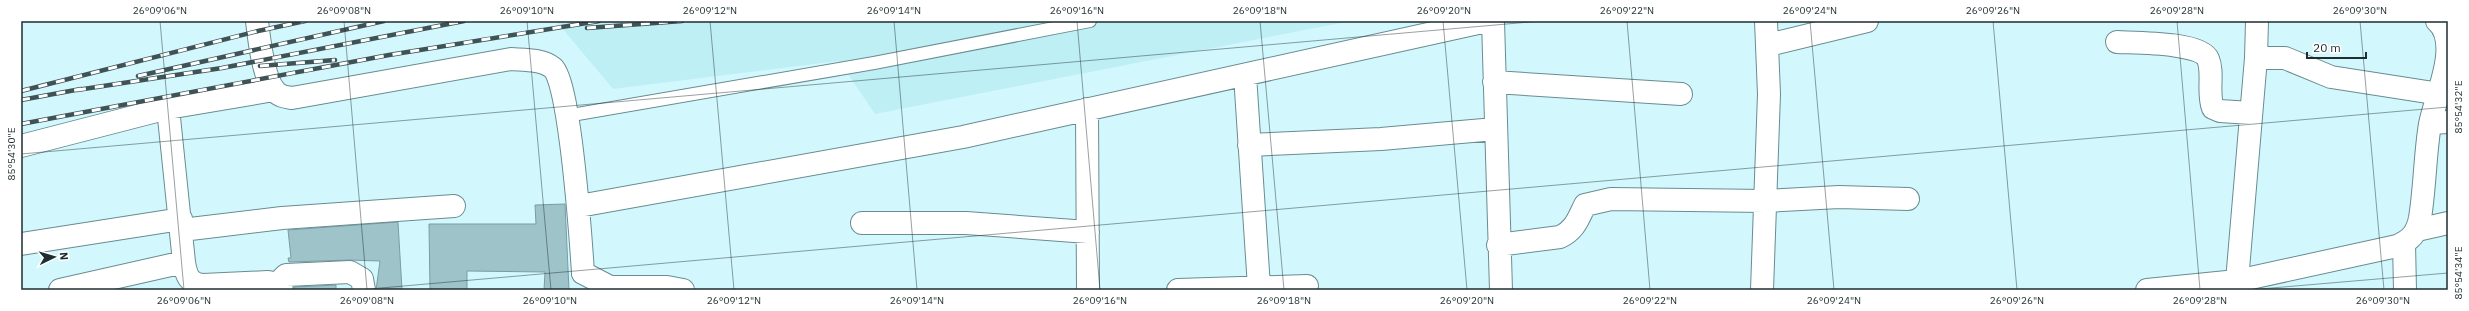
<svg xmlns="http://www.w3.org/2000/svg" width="2469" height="311" font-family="'IBM Plex Sans',sans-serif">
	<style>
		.built { fill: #beeff5 }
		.building { fill: #9ec3c8; stroke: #799da2 }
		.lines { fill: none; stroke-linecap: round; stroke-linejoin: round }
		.lane-casing { stroke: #688c90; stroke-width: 14 }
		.street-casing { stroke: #688c90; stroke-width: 24 }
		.secondary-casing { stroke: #688c90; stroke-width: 24 }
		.lane { stroke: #fff; stroke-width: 12 }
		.street { stroke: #fff; stroke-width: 22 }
		.secondary { stroke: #fff; stroke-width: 22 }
		.rail-casing { stroke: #3f5255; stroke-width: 4.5 }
		.rail { stroke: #fff; stroke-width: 3; stroke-dasharray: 9; stroke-linecap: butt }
		.ticks { fill: none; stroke: #1e2d2f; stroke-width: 1; stroke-opacity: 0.45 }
		.neatline { fill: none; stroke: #1e2d2f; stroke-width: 1.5 }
		.ticks-label { font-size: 10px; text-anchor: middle; fill: #1e2d2f }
	</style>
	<rect width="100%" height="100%" fill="#d2f8fd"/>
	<path class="built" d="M556,21H1351L875,114L839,61L613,89Z"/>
	<path class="building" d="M565,204L569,290H544L545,272L467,271V290H430L429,224H536L535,205Z
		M398,222L402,290H376L380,261L349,260L289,262L288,258H291L288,230Z
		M336,285V290H294V287Z"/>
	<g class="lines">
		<defs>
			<path id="lane" d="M566,116L874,63L1090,21"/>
			<path id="street" d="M257,21C259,38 263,78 275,91C279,96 285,97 292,98L511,59C524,60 542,59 553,68C570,83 581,242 583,273
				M1493,21L1501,290
				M2117,42C2135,43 2201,42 2208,59C2214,73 2207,93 2213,108L2220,111L2251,113
				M1768,45L1867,21
				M2256,58H2285L2331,77L2440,94
				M1245,75L1259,287
				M1494,82L1681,94
				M168,108L184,262C186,275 189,284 203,285L268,282L277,284L282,290
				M1087,109L1088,290
				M2431,123L2448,122
				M1249,145L1381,139L1495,129
				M21,146L168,108L274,90
				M579,206L963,137L1487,21
				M862,223H966L1088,232
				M182,230L282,218L454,206
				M2417,230L2448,223
				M2404,243L2405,290
				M21,244L181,219
				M1498,245L1560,237C1575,230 1578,219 1585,205L1611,199L1765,201L1839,197L1908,199
				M2237,281L2256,58L2257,21
				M277,284L286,275L350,272L362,279L364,290
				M60,290L184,262
				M1178,290L1307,286
				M1762,290L1769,94L1766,21"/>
			<path id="secondary" d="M583,273L610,287H667L683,290
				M2147,290L2237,281L2397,246C2411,240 2417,233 2420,218C2425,187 2425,154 2430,124C2435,97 2462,43 2437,21"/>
		</defs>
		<use href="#lane" class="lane-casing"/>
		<use href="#street" class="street-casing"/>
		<use href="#secondary" class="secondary-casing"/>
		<use href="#lane" class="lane"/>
		<use href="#street" class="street"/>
		<use href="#secondary" class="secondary"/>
		<defs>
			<path id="rail" d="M587,28L682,21
				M260,66L335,60
				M138,76L384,21
				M77,90L222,68L464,21
				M21,91L258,31L305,21
				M21,100L81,89
				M21,124L389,55L599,21"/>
		</defs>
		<use href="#rail" class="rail-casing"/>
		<use href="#rail" class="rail"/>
	</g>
	<path class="ticks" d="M160,21L184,290M344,21L367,290M527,21L551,290M710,21L734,290M894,21L917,290M1077,21L1100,290M1260,21L1284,290M1443,21L1467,290M1627,21L1650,290M1810,21L1834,290M1993,21L2017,290M2177,21L2200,290M2360,21L2384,290M21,154L1541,21M358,290L2448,107M2248,290L2448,273"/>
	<rect width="2469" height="311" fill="none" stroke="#ffffff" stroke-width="44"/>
	<g transform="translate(54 257) rotate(85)" stroke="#ffffff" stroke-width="3" paint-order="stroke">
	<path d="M0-3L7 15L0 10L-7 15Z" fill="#1e2d2f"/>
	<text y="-6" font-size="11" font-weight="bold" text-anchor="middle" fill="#1e2d2f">N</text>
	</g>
	<path d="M2307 52v6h59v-6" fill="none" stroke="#1e2d2f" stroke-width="2"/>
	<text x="2313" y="52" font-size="12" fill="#1e2d2f" stroke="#ffffff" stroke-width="3" paint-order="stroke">20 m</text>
	<rect x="22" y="22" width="2425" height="267" class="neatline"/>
	<g class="ticks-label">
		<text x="160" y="14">26°09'06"N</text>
		<text x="344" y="14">26°09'08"N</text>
		<text x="527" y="14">26°09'10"N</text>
		<text x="710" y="14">26°09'12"N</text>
		<text x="894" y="14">26°09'14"N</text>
		<text x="1077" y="14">26°09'16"N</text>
		<text x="1260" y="14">26°09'18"N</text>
		<text x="1444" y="14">26°09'20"N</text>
		<text x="1627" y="14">26°09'22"N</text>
		<text x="1810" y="14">26°09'24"N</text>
		<text x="1993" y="14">26°09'26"N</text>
		<text x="2177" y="14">26°09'28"N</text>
		<text x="2360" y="14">26°09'30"N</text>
		<text transform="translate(2458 107) rotate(-90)" y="4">85°54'32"E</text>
		<text transform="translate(11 154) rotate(-90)" y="4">85°54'30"E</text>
		<text transform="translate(2458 273) rotate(-90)" y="4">85°54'34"E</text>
		<text x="184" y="304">26°09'06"N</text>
		<text x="367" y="304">26°09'08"N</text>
		<text x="550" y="304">26°09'10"N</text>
		<text x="734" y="304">26°09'12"N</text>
		<text x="917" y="304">26°09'14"N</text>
		<text x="1100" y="304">26°09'16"N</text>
		<text x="1284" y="304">26°09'18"N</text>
		<text x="1467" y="304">26°09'20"N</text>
		<text x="1650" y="304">26°09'22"N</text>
		<text x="1834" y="304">26°09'24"N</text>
		<text x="2017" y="304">26°09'26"N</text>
		<text x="2200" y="304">26°09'28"N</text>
		<text x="2383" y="304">26°09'30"N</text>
	</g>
</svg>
